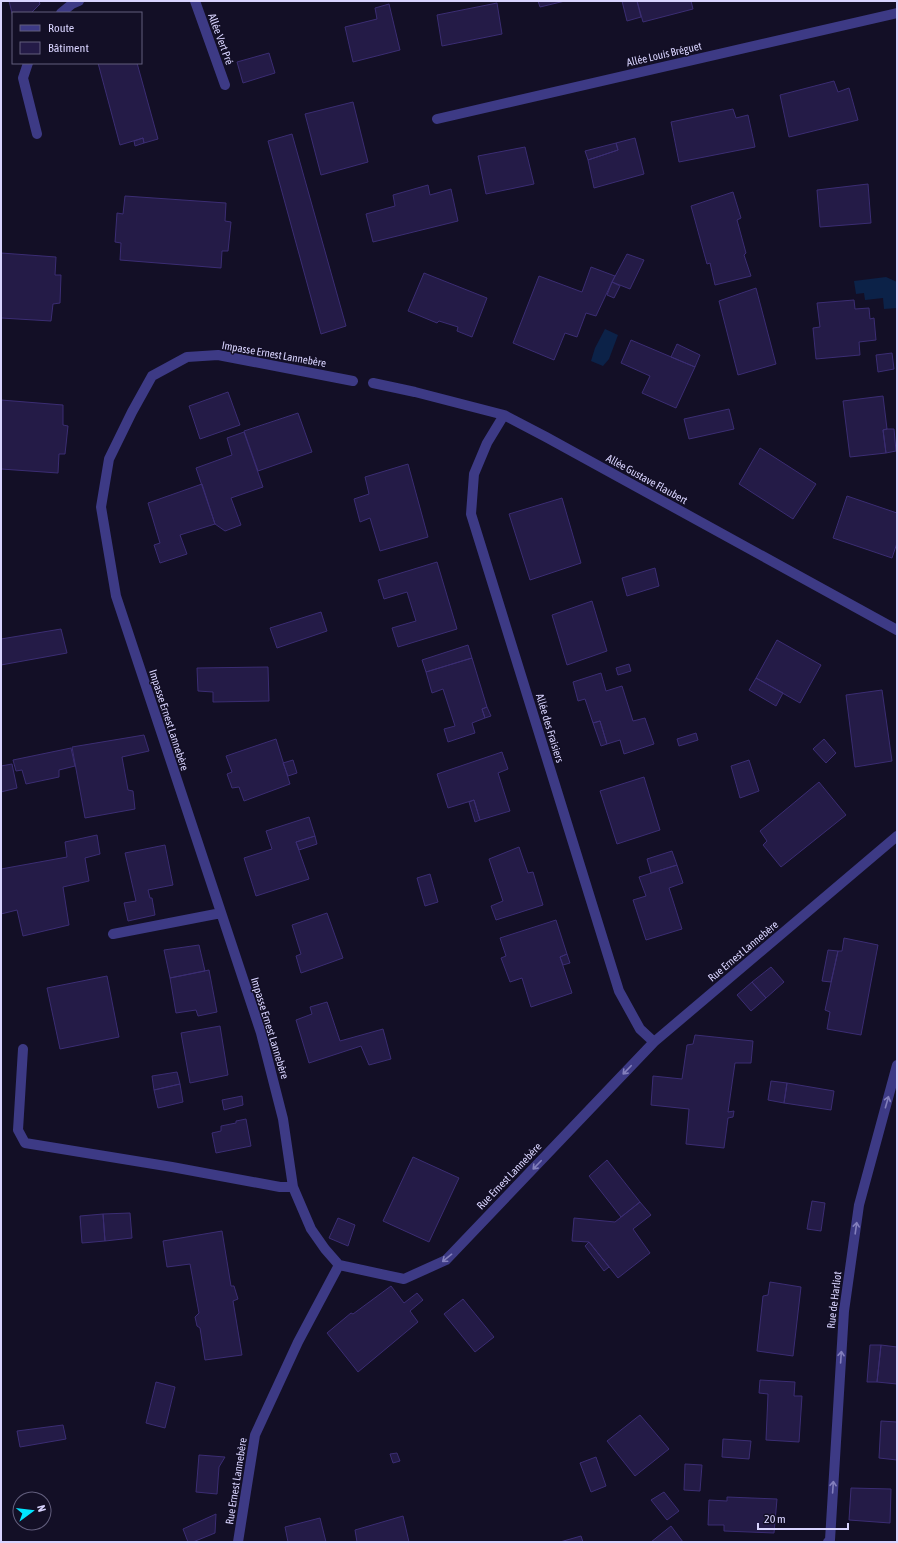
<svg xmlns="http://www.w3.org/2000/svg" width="898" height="1543" font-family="'Asap Condensed',sans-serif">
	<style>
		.water { fill: #0c2248 }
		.building { fill: #241b47; stroke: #3b2d73 }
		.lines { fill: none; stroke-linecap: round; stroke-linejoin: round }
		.minor { stroke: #3d3a85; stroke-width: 10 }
		.oneway { stroke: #837fbc }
		.labels { text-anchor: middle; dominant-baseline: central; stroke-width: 3; stroke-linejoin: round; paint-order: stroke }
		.street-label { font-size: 11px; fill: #d9d4ff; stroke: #130f26 }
	</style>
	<rect width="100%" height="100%" fill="#130f26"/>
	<path class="water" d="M886,277L897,282V308L884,309L883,298L865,300L864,293L856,294L854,281Z
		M605,329L618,335L609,359L603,366L591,361L595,348Z"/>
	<path class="building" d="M9,1H39L40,4L31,13H13V17Z
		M538,1H565L540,7Z
		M622,1H637L641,17L627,21Z
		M637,1H691L693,9L643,22Z
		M497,3L502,34L442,46L437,15Z
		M389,4L400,50L353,62L345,27L377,19L375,8Z
		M269,53L275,73L243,83L237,62Z
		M98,63H137L158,139L144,143L143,138L120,145Z
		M834,81L838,92L849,88L858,120L789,137L780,95Z
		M353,102L368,162L321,175L305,114Z
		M733,109L736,118L748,115L755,147L679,162L671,122Z
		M292,134L346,326L321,334L268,141Z
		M143,138L144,143L135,146L134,141Z
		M635,138L644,174L594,188L588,160L618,150L616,143Z
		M616,143L618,150L588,160L585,151Z
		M525,147L534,184L486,194L478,156Z
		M868,184L871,223L820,227L817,190Z
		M428,185L430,195L451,189L458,221L373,242L366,214L395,206L393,195Z
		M733,192L741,218L737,220L746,253L744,255L751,276L715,285L710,263L707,264L691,206Z
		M125,196L226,203L225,221L231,222L228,251H222L221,268L120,260L121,243L115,242L117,213L123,214Z
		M1,253L56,257L55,275H61L60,303L53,304L51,321L1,318Z
		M627,254L644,260L630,289L612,282Z
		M591,267L615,276L612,282L596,316L586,313L577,337L565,333L554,360L513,343L539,276L582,292Z
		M424,273L487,298L472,337L457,331L458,327L439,321L437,323L408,311Z
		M612,282L620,286L614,298L607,295Z
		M756,288L776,364L738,375L719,301Z
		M854,300L855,309L869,308L870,319L874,318L876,340L859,342L860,355L816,359L813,328L820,327L817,303Z
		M631,340L695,367L676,408L642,393L650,376L621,363Z
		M677,344L700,355L695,367L671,357Z
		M892,353L894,369L878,372L876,355Z
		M228,392L240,425L200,439L189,406Z
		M883,396L887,429L883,430L886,453L850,457L843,401Z
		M1,400L63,405V425L68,426L65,454H59L58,473L1,469Z
		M729,409L734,429L689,439L684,419Z
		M298,413L312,452L258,471L244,431Z
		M887,429H894L896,451L886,453L883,430Z
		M244,432L263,487L231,498L241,525L225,531L215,524L196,468L232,455L227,438Z
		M760,448L816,484L793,519L739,484Z
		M408,464L428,537L380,551L370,518L360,522L354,499L369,494L365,477Z
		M202,484L215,524L180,535L187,554L160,563L154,545L160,543L148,503Z
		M847,496L897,513V543L892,558L833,538Z
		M562,498L581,563L530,580L509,514Z
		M437,562L457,629L398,647L392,628L416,621L407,592L384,599L378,580Z
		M655,568L659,586L627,596L622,578Z
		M592,601L607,651L567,665L552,615Z
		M321,612L327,631L277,648L270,628Z
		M61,629L67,653L1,665V639Z
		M777,640L821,665L800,703L756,678Z
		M468,645L472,658L426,672L422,660Z
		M472,658L487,707L482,709L485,718L472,723L475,733L448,742L444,729L455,726L443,689L432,693L426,672Z
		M629,664L631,671L618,675L616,668Z
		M268,667L269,701L213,702V692L198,691L197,668Z
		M601,673L606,691L622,686L633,721L645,718L654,744L624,754L620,740L607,744L600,721L593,723L585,699L578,701L573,682Z
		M756,678L783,693L776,706L749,690Z
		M882,690L892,761L855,767L846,695Z
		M487,707L491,716L485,718L482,709Z
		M600,721L607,744L601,746L593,723Z
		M696,733L698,740L679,746L677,739Z
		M144,735L149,751L122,757L128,790L133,791L135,809L85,818L72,747Z
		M276,739L290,784L244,801L239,787L232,788L227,774L232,772L226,756Z
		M824,739L836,753L826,763L813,749Z
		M71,748L75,766L59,770V777L26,784L22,770L16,771L13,760Z
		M502,752L508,769L498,773L510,811L480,820L474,800L448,808L437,774Z
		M293,760L297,773L288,776L283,763Z
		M749,760L759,791L740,798L731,766Z
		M12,764L17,788L1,792V766Z
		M644,777L660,830L617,844L600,791Z
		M819,782L846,815L781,867L763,845L767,841L760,831Z
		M474,800L480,820L475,822L469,802Z
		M309,817L315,836L296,842L309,879L256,896L244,858L272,849L266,831Z
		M97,835L100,854L85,858L89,881L63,887L69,925L23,936L17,910L1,914V869L67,857L65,842Z
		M315,836L317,844L299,850L296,842Z
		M165,845L173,885L148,890L150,898H152L155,915L128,921L124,903L136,901L125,853Z
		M519,847L528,873L533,872L543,905L496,920L491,906L503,901L489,859Z
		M672,851L677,865L651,873L647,859Z
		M677,865L683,883L669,888L682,929L646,940L633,900L646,896L639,877Z
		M430,874L438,902L425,906L417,878Z
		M327,913L343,958L301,973L296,956L301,954L292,925Z
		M556,920L567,954L560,957L572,993L531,1007L522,978L510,982L501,958L506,956L500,938Z
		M844,938L878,945L861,1035L827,1029L830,1012L825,1010L838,951H842Z
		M199,945L205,971L170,978L164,950Z
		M828,950L838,951L831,982L822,981Z
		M567,954L570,963L563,965L560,957Z
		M771,967L784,982L766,998L752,982Z
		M209,970L217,1012L198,1016L196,1010L176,1013L170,978Z
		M107,976L119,1037L60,1049L47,988Z
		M752,982L766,998L751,1011L737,995Z
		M327,1002L340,1041L383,1029L391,1059L369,1065L361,1046L309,1063L296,1020L312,1014L310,1007Z
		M220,1026L228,1075L190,1083L181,1033Z
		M695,1035L753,1041L751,1063H735L728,1112L734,1111L733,1117L728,1118L724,1148L686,1144L689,1109L651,1105L653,1076L682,1079L687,1045L693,1044Z
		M177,1072L180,1084L154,1090L152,1076Z
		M771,1081L787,1083L784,1103L768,1100Z
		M787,1083L834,1091L831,1110L784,1103Z
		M180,1084L183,1102L158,1108L154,1090Z
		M242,1096L243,1105L224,1110L222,1100Z
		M246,1119L251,1146L216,1153L212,1133L221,1131V1126L236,1123V1121Z
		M413,1157L459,1178L429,1242L383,1221Z
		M607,1160L640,1202L621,1217L589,1176Z
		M812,1201L825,1203L821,1231L807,1229Z
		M640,1202L651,1215L633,1229L650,1253L618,1278L589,1242L572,1241L574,1218L615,1222Z
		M130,1213L132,1238L105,1241L103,1214Z
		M103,1214L105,1241L82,1243L80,1216Z
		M338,1218L355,1225L348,1246L329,1238Z
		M222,1231L231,1286H234L238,1299L233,1301L242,1355L205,1360L200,1328L197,1326L195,1317L199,1313L190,1264L167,1267L163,1241Z
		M589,1242L609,1267L604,1271L585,1246Z
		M770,1282L801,1287L793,1356L757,1351L763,1296L768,1295Z
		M391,1286L404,1303L417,1293L423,1300L410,1311L418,1322L358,1372L327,1333L351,1313L353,1314Z
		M463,1299L494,1337L475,1352L444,1314Z
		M870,1345H881L877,1382H867Z
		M881,1345L897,1347V1384L877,1382Z
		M760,1380L795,1382L794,1396H802L799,1442L766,1440L768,1394L759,1393Z
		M156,1382L175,1387L165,1428L146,1423Z
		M640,1415L669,1449L635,1476L607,1441Z
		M881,1421L897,1422V1460L879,1458Z
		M63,1425L66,1439L20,1447L17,1431Z
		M723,1439L751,1441L749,1459L722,1457Z
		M397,1453L400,1461L393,1463L390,1454Z
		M199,1455L225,1457L219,1467L217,1494L196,1492Z
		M596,1457L606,1486L591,1492L580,1463Z
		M685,1464L702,1465L700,1491L684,1490Z
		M851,1488L891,1489L890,1523L849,1520Z
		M664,1492L679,1511L667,1520L651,1500Z
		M727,1497L777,1499L774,1533L724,1531V1525H708L709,1500L727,1501Z
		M216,1514L215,1533L193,1542H188L183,1529Z
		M403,1516L409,1542H357L355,1530Z
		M320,1518L326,1542H288L285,1527Z
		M671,1526L683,1542H651Z
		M581,1536L583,1542H560Z"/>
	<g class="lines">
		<path class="minor" d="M195,1L225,85
			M61,13L72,4L79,1
			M28,63L23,78L37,134
			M437,119L897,13
			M373,383L415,392L504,415L546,437L897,630
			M504,415L487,443L474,474L471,514L619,991L640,1029L654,1042
			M113,934L221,913
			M23,1049L18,1130L25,1143L172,1167L280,1187H293
			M339,1265L325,1249L311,1229L293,1187L283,1119L261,1033L116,596L101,507L109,459L132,412L152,376L187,357L218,355L353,381
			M339,1265L404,1279L446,1260L654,1042L897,836
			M238,1542L255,1435L298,1342L339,1265
			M828,1542L830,1540L844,1311L859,1205L897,1065"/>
	</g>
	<defs><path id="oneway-shaft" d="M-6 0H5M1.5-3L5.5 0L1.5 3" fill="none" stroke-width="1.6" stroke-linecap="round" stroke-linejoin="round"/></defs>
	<g class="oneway">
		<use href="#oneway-shaft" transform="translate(627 1070) rotate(134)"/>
		<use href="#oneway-shaft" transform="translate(887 1102) rotate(-74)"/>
		<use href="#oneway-shaft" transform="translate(537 1165) rotate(134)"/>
		<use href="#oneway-shaft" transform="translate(856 1228) rotate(-82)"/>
		<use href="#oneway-shaft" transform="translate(447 1258) rotate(141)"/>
		<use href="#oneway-shaft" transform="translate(841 1357) rotate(-86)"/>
		<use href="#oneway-shaft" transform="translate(833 1487) rotate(-86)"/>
	</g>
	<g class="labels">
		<g class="street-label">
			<text transform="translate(221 39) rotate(70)">Allée Vert Pré</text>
			<text transform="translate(664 54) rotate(-13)">Allée Louis Bréguet</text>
			<text transform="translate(274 354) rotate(10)">Impasse Ernest Lannebère</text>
			<text transform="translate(647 479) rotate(29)">Allée Gustave Flaubert</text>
			<text transform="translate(169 720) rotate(72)">Impasse Ernest Lannebère</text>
			<text transform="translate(550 728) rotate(73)">Allée des Fraisiers</text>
			<text transform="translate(743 951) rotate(-40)">Rue Ernest Lannebère</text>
			<text transform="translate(270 1028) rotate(73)">Impasse Ernest Lannebère</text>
			<text transform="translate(509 1176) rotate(-46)">Rue Ernest Lannebère</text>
			<text transform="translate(834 1300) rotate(-83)">Rue de Harliot</text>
			<text transform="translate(236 1481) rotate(-81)">Rue Ernest Lannebère</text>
		</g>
	</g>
	<rect width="898" height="1543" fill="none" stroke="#d9d4ff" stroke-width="4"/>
	<rect x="12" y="12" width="130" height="52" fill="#130f26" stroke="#625e7d"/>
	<rect x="20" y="25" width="20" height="6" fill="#3d3a85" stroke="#625e7d"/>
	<text x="48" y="32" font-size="12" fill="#d9d4ff">Route</text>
	<rect x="20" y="42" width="20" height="12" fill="#241b47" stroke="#625e7d"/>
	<text x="48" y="52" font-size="12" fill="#d9d4ff">Bâtiment</text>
	<g transform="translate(32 1511) rotate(75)"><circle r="19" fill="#130f26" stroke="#625e7d"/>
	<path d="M0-3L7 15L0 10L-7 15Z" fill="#00e5ff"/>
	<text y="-6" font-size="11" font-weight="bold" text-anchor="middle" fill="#d9d4ff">N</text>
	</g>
	<path d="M758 1523v6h90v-6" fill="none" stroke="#d9d4ff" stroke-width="2"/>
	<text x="764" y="1523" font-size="12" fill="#d9d4ff" stroke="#130f26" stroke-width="3" paint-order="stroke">20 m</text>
</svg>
